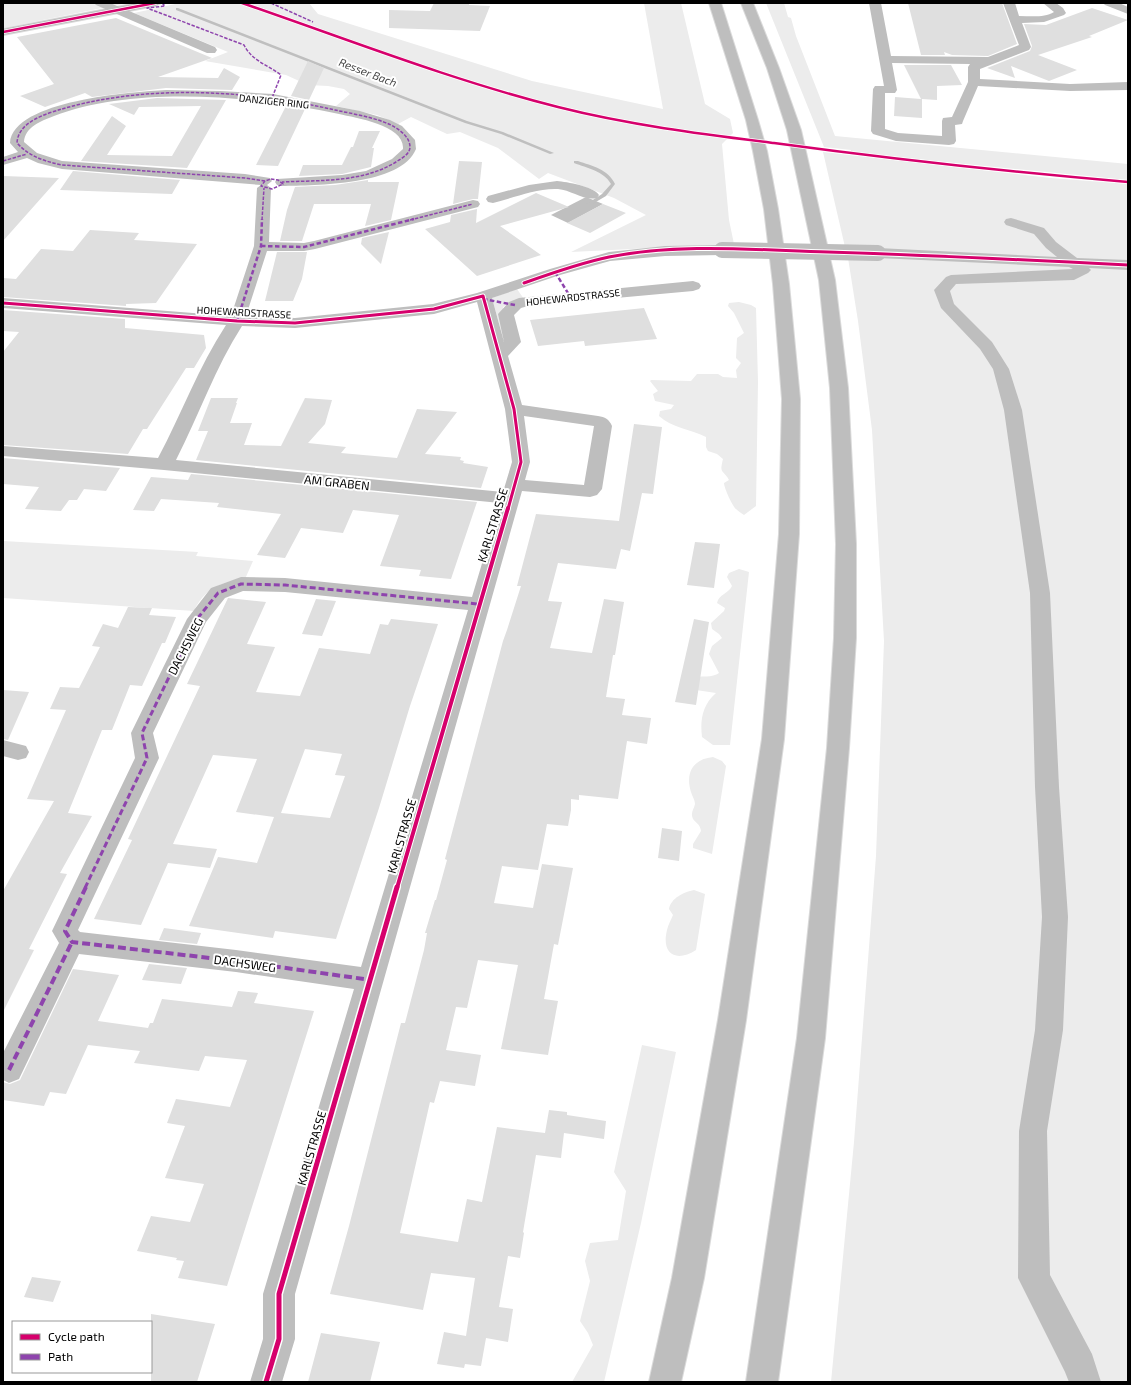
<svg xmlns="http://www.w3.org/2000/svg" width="1131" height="1385" font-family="'Exo 2',sans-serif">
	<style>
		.green { fill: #ececec }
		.water { fill: #bfbfbf }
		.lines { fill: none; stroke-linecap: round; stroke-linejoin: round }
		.stream { fill: #bfbfbf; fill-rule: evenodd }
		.building { fill: #dfdfdf; fill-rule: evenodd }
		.major-casing { stroke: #dbdbdb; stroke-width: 2 }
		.highway-casing { stroke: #dbdbdb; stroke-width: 2 }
		.minor { fill: #bebebe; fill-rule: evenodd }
		.major { fill: #bebebe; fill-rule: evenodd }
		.highway { fill: #bebebe; fill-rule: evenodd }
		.minor-bridge { stroke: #bebebe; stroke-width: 16 }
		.quiet-far3 { stroke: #8e44ad; stroke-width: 1.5; stroke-dasharray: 3.5 1.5; stroke-linecap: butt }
		.quiet-far2 { stroke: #8e44ad; stroke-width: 2.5; stroke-dasharray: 4.5 2.5; stroke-linecap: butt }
		.quiet-far1 { stroke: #8e44ad; stroke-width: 3; stroke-dasharray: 6 3; stroke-linecap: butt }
		.quiet { stroke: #8e44ad; stroke-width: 4; stroke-dasharray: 8 4; stroke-linecap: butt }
		.cycleway-far3-casing { stroke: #fff; stroke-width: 4 }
		.cycleway-far2-casing { stroke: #fff; stroke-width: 5 }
		.cycleway-far1-casing { stroke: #fff; stroke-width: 6 }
		.cycleway-casing { stroke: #fff; stroke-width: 8 }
		.cycleway-far3 { stroke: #d6006c; stroke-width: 2.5 }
		.cycleway-far2 { stroke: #d6006c; stroke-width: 3 }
		.cycleway-far1 { stroke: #d6006c; stroke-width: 4 }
		.cycleway { stroke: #d6006c; stroke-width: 5 }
		.labels { text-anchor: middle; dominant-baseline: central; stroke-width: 4; stroke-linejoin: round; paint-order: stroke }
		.far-street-label { font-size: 10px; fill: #000; stroke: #fff }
		.far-water-label { font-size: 11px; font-style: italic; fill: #444; stroke: #fff }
		.street-label { font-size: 12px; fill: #000; stroke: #fff }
	</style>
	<rect width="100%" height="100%" fill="#fff"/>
	<path class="green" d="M3,3H127L3,28Z
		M180,3H309L318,14L532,81L663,109L644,3H681L705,104L730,119L733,133L722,144L729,220L734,244L571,252L646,215L614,198L548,173L539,179L498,148L460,132L447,134L411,117L398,124L377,115L336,106L350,94L344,89L328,86L308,85L286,75L205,61L228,52L134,13Z
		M766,3H784L788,17L791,18L796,36L835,136L1128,164V180L944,162L851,152V150L824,147Z
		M823,152L1051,178L1128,184V262L845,247Z
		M883,257L1128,267V1382H831L854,1142L876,856L884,641L872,430L858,321L848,258Z
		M517,289L524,299L510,302L503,307L507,338H503L492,298Z
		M739,302L751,305L756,308L758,382L756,506L744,515C741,513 738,511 736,509C733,507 724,488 724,483L729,480C723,469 719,475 723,459L717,454L708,451L706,447V437C690,429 672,428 659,416L660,411L671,409L674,405L655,401L653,394L658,391L650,381L651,380L691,381L697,374H718L723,377L737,378L736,370L741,363L736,358L737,338L744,333L734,313L728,306L729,303Z
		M3,541L198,552L196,556L253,561L245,579C222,581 204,589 194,611L3,598Z
		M739,569L749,572L730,745H713L702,737C700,721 702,705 716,693L696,690L691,677C700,676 713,678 719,673L709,654L712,646L722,638L719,634L712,629L711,623L724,611L725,608L717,603C719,594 728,594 732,586L727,577L729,573Z
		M713,757L722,761L726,766L712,854L693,848V844L701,831C700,824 697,824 693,819C690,813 694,809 695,804C695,800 692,796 691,792C685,773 693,759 713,757Z
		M694,890L705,894L696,950C676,963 661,954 667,930C668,925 671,920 673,915L669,909C671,898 684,892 694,890Z
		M642,1045L676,1052L641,1223L604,1382H572L593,1345L588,1333L580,1321L590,1281L585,1261L590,1243L618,1240L626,1191L614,1172Z"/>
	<path class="water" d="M586,197L603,204L568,223L551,215Z"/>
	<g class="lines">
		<path class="stream" d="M176,8H178L467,121L503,132L554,153L550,154L501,134L465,123L176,10Z
			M574,161H578C592,166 608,169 615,184L606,196L589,206L585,205L602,194L611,184C604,171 587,168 574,163Z"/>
	</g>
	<path class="building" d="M434,3L469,4V5L490,6L480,31L389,28V10L430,11Z
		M908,3H1002L1017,44L988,56L952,55L944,52L945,55H921Z
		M1092,8L1128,20L1089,36L1092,37L1038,55L1077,70L1049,81L1011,66L1015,78L987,68L1030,51L1032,46L1024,24L1046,25Z
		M116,18L212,58L158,77L218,78L224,68L240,77L232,90L166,88L92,97L85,93L45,107L20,96L54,84L17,37Z
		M308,61L324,68L309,100L291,96Z
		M904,65H951L962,85L937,86V100L922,99V118L894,116L895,97L921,99Z
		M157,98L226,100L187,168L81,161L112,116L126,126L107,155L172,156L201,106L139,107L134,115L109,104Z
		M286,106L305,109L278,166L256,165Z
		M359,131H380L372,148H374L371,167L342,174L299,176L303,165H342L351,147H353Z
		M459,161L482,162L478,199H473L453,204Z
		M73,171L180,180L172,194L60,190Z
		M3,176L59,178L3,241Z
		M368,180V182H399L391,220L365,226L371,204H314L302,241H280L287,210L295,187L335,185Z
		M536,193L569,207L500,226L541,255L477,276L425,229L450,222L451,215L477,209L476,223Z
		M603,204L626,213L590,233L567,223Z
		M90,230L139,233L134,240L197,244L156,303L126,304V306L3,297V278L16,279L41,249L73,251Z
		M389,232L381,264L361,244L362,238Z
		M277,252H307L302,279L293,301H265Z
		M644,308L657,339L585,346L584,341L538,346L530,320Z
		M3,310L125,319V328L204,335L206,348L194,368H186L147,429H143L128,454L3,445V352L19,332L3,331Z
		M211,398H238L236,403H237L230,423H252L244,445L281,446L305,398L332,400L325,424L308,443L346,447L341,453L397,458L417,409L457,412L425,454L461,457L460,460L464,461L463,463L488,467L481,488L196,460L208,431H198Z
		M634,424L662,427L653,494L642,493L630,551L621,549L616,569L558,563L548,601L562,602L550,648L592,653L604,599L624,602L615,655H613L606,697L625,699L622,715L651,718L647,744L627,741L618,799L579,795V800L571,799V810L568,826L547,824L538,870L502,866L494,903L533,908L542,864L573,868L558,945L554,944L544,999L558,1001L548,1055L501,1049L518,965L478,960L467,1008L456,1007L446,1050L481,1055L475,1086L440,1081L434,1103L430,1102L400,1233L458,1242L467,1199L482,1202L497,1127L545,1133L549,1110L567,1112V1115L606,1121L604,1139L564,1133L561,1158L536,1155L523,1232L524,1233L520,1258L508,1256L499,1307L513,1309L508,1342L486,1338L481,1366L465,1364L464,1368L437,1364L444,1332L466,1336L475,1278L431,1273L423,1310L330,1294L349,1226L401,1023H405L424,950L427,933H425L435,900H436L447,860L445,859L503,641L507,630L521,586H517L536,514L619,521Z
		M3,458L120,468L106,491L84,489L77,500H69L61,511L25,509L39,487L3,484Z
		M191,474L477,502L451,579L419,576L421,570L380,566L399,515L353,510L343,533L301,528L285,558L257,555L281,514L217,507L219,503L161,499L154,511L133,510L151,477L188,480Z
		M695,542L720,544L714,588L687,585Z
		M228,598L266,602L247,644L275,647L256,692L300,696L319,648L370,654L380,624L388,625L391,619L438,624L410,706L379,808L336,939L275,931L273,938L189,926L218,857L257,863L274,817L236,812L257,759L213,755L173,844L217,849L210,868L168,863L141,925L94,919L132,840L128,839L200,686L187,684ZM305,749L342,754L335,775L345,776L330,818L281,813Z
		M316,599L336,601L322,636L302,634Z
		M128,607L152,608L149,615L176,617L165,643H162L142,686L130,685L112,730H102L68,813L92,816L60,873L67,874L29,949L34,950L3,1012V891L54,801L27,799L66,710L50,709L60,687L79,688L100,647L92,646L103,624L118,628Z
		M694,619L709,622L696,705L675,702Z
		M3,690L29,692L8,740L3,739Z
		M662,828L682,831L679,861L658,858Z
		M164,928L201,933L197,944L159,940Z
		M149,964L187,968L181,984L142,980Z
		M73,969L119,975L98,1021L148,1028L150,1023H153L162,999L232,1007L238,991L258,993L254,1003L314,1011L227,1286L178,1278L184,1261L176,1260L177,1258L137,1251L151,1216L190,1222L204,1184L165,1178L185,1126L167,1123L176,1099L230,1107L247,1060L205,1056L199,1071L134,1063L140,1051L88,1045L66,1094L50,1092L44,1106L3,1100V1082L10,1084L20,1080Z
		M32,1277L61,1281L53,1302L24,1297Z
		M151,1314L215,1324L197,1382H151Z
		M321,1333L380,1342L370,1382H308Z"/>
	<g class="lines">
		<defs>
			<path id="major" d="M137,3H161L155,6L3,35V29Z"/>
			<path id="highway" d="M709,3H721L758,120L767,151L778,209L789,284L800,399L799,534L784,739L746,1020L704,1278L681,1382H649L672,1278L718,1020L762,739L779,534L782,399L773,284L764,209L753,151L746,120Z
				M741,3H753L779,68L801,130L835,280L848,388L856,544V638L849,748L825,1038L778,1382H746L797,1038L827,748L834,638L836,544L830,388L819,280L787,130L767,68Z"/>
		</defs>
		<use href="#major" class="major-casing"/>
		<use href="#highway" class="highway-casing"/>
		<path class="minor" d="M94,3H110L215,47L217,50L215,53H207L96,5Z
			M869,3H881L891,56L988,57L1019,45L1003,3H1015L1019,16C1031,16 1044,18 1054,12L1043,3H1056L1063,8L1066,13L1064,15L1044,22L1022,23L1031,47L1029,50L980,69V79L1070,84L1128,82V90L1070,91L978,86L963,121L962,124L955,125L956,141L954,144L949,145L896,141L873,134L871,131L873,89L875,86H884ZM892,63L970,64L968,67V82L952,117L943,118L942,121V136L898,133L885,129V93H895L897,90Z
			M1103,3H1119L1128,7V14L1105,5Z
			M166,90L220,91L273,94L360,111L390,120L402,126L415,140L416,149C401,186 315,185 282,186L277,185L275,182L277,179L342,175L366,171L392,159L403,149C405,125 356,118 339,114C257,96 133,85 54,116C41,121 25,127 24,142L37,153L62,161L245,174L270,178L272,181L267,185L271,188L269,242L304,243L314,241L473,200L478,201L480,204L478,207L315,249L304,251H267L246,316L295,318L433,304L477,293L550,269L609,252L665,246L722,245L727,247L730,250L727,253L722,255L665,256L610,261L560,275L492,298L504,342L498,314L509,302L519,298L693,281L699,283L701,286L699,289L693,291L528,306L521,308L514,315L521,342L508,356L522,405L598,416C605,417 609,419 612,426L602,489L597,495L590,497L522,491L295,1294V1339L282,1382H250L263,1339V1294L354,989L236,972L79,954L19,1079L9,1083L3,1080V1053L59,943L52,931L135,758L131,733L187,619L211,588L241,577L285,578L472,597L500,503L164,470L3,456V446L158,458C182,413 198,368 226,325L3,308V298L231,316L254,246L257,188L261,185L62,169L38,163L27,158L3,165V157L18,152L10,143C13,100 133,92 166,90ZM477,302L505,409L512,462L503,492L176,460C199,415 215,368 242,326L295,328L434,314ZM524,416L594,426L584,485L525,480L530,462ZM243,591L285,592L468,610L361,967L236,950L80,932L78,930L159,758L153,733L206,622L225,598Z
			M557,181C567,182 593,186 599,195L597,198C584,201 571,190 558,189C535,188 514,198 493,203L488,202L486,199L488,196L529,185Z
			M1011,218L1044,228L1056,242L1077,258L1128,260V270L1089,268L1091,270L1088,273L1074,280L956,284L950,291L954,304L992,342L1009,369L1022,410L1050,593L1059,787L1068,917L1063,1030L1047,1131L1050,1275L1092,1354L1101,1382H1069L1065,1372L1018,1278L1019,1131L1035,1030L1042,917L1035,787L1030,593L1004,410L993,369L980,349L941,308L934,290L946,277L951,275L1073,269L1069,267L878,258L873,256L870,253L873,250L878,248L1057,257L1046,248L1034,234L1006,225L1004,222L1006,219Z
			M3,740L26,746L29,752L26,758L18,760L3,756Z"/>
		<use href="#major" class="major"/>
		<use href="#highway" class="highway"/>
		<path class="minor-bridge" d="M722,250L878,253"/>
		<path class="quiet-far3" d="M162,3L165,6L147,8L244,45C252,61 268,65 281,75L272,98
			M271,3L313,22
			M3,161L27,154
			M271,179L278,180L283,184L272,189L261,186L265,181Z
			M265,181L245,178L62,165C44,161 30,157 17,143C18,122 45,114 62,109C147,84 249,90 335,110C353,114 374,117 391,125C399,129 410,137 410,147C410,153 404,157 399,160C365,183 321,180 282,182
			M262,220L264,188
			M410,220L473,204"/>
		<path class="quiet-far2" d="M261,246L304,247L414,219
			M555,272L571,298
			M483,299L515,305
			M237,321L261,246L262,219"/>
		<path class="quiet-far1" d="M85,888L147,758L142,733L197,619L218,593L241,584L285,585L478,604"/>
		<path class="quiet" d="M86,887L65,931L72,942L236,961L371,980
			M9,1070L72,942"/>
		<defs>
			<path id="cycleway-far3" d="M242,3C347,39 451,80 558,107C629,125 702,134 774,143C892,159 1010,172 1128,182
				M3,32L155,3"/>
			<path id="cycleway-far2" d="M524,283C552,273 580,263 609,257C681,243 755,250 828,252C928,255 1028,260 1128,265
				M3,303L237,321L295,323L434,309L483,296L514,409L521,462L508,509"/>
			<path id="cycleway-far1" d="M397,888L508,508"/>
			<path id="cycleway" d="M266,1382L279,1339V1294L397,887"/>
		</defs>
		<use href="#cycleway-far3" class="cycleway-far3-casing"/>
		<use href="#cycleway-far2" class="cycleway-far2-casing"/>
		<use href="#cycleway-far1" class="cycleway-far1-casing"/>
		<use href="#cycleway" class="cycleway-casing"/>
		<use href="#cycleway-far3" class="cycleway-far3"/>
		<use href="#cycleway-far2" class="cycleway-far2"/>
		<use href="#cycleway-far1" class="cycleway-far1"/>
		<use href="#cycleway" class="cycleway"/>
	</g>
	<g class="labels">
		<g class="far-street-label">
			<text transform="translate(274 101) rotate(6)">DANZIGER RING</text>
			<text transform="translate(573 297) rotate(-6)">HOHEWARDSTRASSE</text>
			<text transform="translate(244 312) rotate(3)">HOHEWARDSTRASSE</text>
		</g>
		<g class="far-water-label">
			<text transform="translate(368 72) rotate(21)">Resser Bach</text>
		</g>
		<g class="street-label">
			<text transform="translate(337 482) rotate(6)">AM GRABEN</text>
			<text transform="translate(492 525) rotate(-73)">KARLSTRASSE</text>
			<text transform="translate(185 646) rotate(-63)">DACHSWEG</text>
			<text transform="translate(401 836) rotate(-74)">KARLSTRASSE</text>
			<text transform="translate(245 963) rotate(8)">DACHSWEG</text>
			<text transform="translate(311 1148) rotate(-74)">KARLSTRASSE</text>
		</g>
	</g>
	<rect width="1131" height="1385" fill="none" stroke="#000000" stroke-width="8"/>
	<rect x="12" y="1321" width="140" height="52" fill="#ffffff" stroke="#999999"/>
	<rect x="20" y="1334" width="20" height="6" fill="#d6006c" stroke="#999999"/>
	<text x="48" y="1341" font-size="12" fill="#000000">Cycle path</text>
	<rect x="20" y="1354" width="20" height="6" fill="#8e44ad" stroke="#999999"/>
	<text x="48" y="1361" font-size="12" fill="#000000">Path</text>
</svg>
